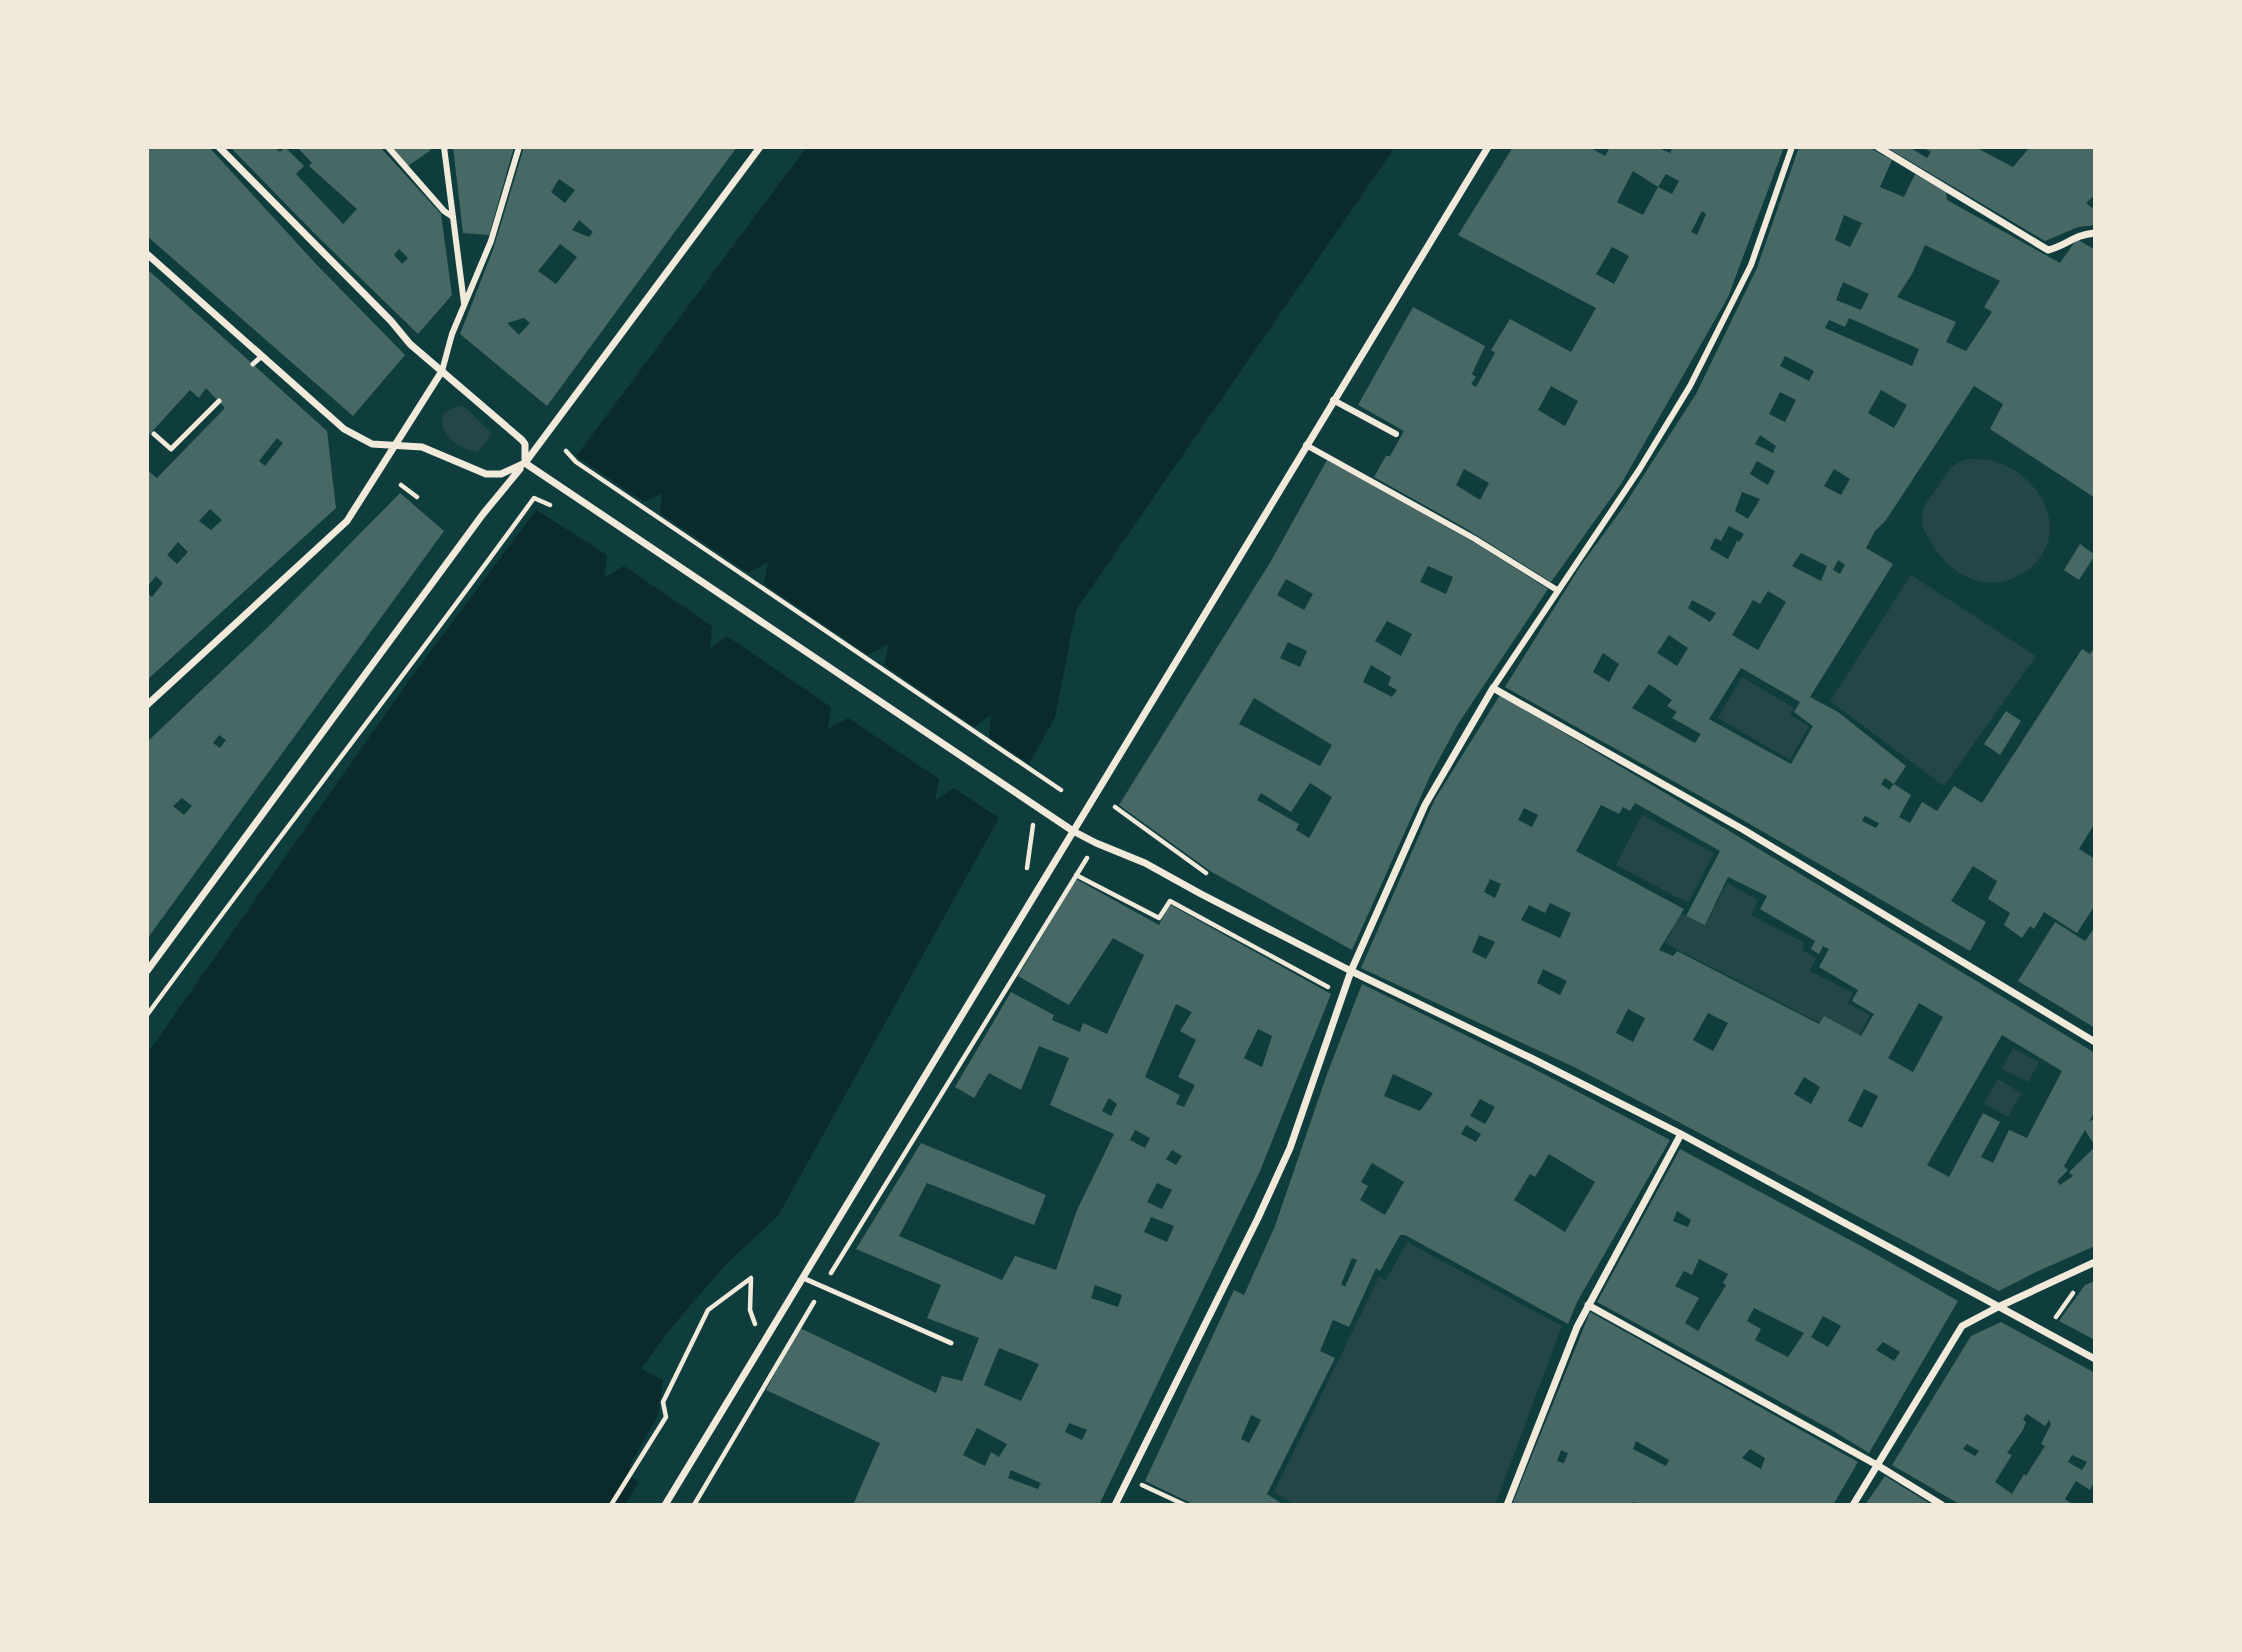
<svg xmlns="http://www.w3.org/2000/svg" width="2242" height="1652" font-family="Poppins,sans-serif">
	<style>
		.green { fill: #244646 }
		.water { fill: #0a2a2b }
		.pier { fill: #0f3d3e }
		.building { fill: #486865; fill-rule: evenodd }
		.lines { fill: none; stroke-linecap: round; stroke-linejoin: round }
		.path { stroke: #f1e9da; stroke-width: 4.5 }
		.service { stroke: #f1e9da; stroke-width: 5 }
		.pedestrian { stroke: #f1e9da; stroke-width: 6 }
		.minor { stroke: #f1e9da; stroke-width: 7 }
	</style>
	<rect width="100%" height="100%" fill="#0f3d3e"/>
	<path class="green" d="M458,406L466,408L492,433L478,452C459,449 436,434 444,413Z
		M1971,459C1978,459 1986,459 1993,461C2044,475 2075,539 2023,573C1989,595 1952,577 1933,545C1927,536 1920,527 1922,516C1923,504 1934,493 1940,483C1949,470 1954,461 1971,459Z
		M1911,575L2036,656L1944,786L1830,701Z
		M1742,677L1794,708L1790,715L1809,726L1790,760L1718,718Z
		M1642,815L1714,853L1688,903L1616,865Z
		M1727,883L1758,900L1751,915L1805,943L1802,950L1816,958L1810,971L1853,993L1848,1003L1870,1015L1859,1036L1824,1017L1820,1023L1665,943L1681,913L1705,925Z
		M2013,1048L2039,1062L2028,1082L2002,1069Z
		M1998,1079L2021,1093L2008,1117L1984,1103Z
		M1407,1242L1562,1326L1495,1505H1295L1274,1492L1379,1277L1386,1280Z"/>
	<path class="water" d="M807,147H1395L1076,610L1055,717L778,1216L726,1264L671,1328L641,1369L663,1380L658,1415L630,1465L628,1475L639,1482L625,1505H147V1054L415,672Z"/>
	<path class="pier" d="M573,454L644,502L662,493L660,513L748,573L768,562L764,584L868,655L889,644L884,665L974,727L991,715L989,737L1032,766L1002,820L954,788L935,801L939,779L848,718L828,729L831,707L727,636L710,649L712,626L624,566L604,578L607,555L533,508Z"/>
	<path class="building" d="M147,147H209L316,264L405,355L353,416L147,236Z
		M230,147H274L280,152L285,147L304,166L296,174L343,224L357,209L309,166L312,163L297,147H380L441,214L452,295L418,334L314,233ZM399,249L408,258L402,264L394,255Z
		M392,147H430L431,150L408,166Z
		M453,147H514L489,235L463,233Z
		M524,147H737L547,406L460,334L493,250ZM559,179L575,190L565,203L551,192ZM579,220L593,232L589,237L572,230ZM560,244L577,257L556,284L538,271ZM524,318L530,323L519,335L507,323Z
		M1513,147H1589L1605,156L1610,147H1656L1670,153L1673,147H1784L1728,297L1621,484L1551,582L1465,528L1374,477L1386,456H1390L1404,431L1358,405L1413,307L1485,346L1472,374L1476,377L1471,384L1476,387L1495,353L1491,350L1510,319L1571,352L1596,308L1458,235ZM1633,171L1658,187L1666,174L1679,181L1672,194L1658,187L1643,215L1617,202ZM1702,211L1706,214L1697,235L1691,232ZM1612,247L1629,256L1614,284L1596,274ZM1551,386L1578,401L1565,426L1538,410ZM1464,469L1489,483L1480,500L1456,485Z
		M1799,147H1868L1892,160L1880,187L1904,197L1915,174L1946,192L1947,200L2060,263L2077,239L2095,250V498L1990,429L2003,404L1974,386L1886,520L1875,531L1866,548L1893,564L1810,697L1838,712L1906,766L1894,784L1885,778L1881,784L1889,790L1894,784L1911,795L1899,817L1910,823L1922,802L1937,811L1954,786L1982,803L2082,649L2090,654L2095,647V823L2079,849L2095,859V905L2077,933L2044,912L2034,929L2030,926L2022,938L2004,925L2010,913L1988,899L1997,881L1973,866L1951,901L1986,922L1970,951L1741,819L1505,687L1581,565L1622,509L1696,394L1757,268ZM1844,215L1862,223L1850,247L1835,240ZM1925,245L2000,281L1984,307L1992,312L1966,351L1946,342L1956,322L1897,297L1912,274ZM1843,282L1869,294L1861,310L1836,300ZM1849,318L1919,349L1912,366L1825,328L1829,320L1845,327ZM1785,356L1814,371L1809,381L1780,366ZM1881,390L1907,405L1894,428L1868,413ZM1780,392L1796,400L1785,422L1769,414ZM1760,435L1776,446L1773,453L1755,444ZM1757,461L1775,471L1768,485L1750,474ZM1834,469L1850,479L1841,495L1824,486ZM1742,492L1760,499L1748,519L1735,511ZM1729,526L1744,534L1739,542L1737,541L1728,559L1710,549L1715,538L1721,541ZM1801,553L1827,566L1821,581L1792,566ZM1838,560L1845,565L1840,574L1833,570ZM1768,591L1786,602L1758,650L1732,635L1753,600L1760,604ZM1692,600L1716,613L1710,622L1688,608ZM1669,635L1688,648L1677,666L1657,653ZM1603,653L1619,664L1609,682L1593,672ZM1741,668L1800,702L1794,712L1813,726L1791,764L1709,719ZM1649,684L1672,700L1667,706L1677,712L1672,718L1701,734L1695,743L1632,708ZM1865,816L1879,823L1876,828L1862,821Z
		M1886,147H1909L1927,158L1931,152L1922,147H1975L2013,167L2030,147H2095V195L2086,203L2092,208L2095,204V225L2078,227L2045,241Z
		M147,269L327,431L336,508L147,680V593L152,597L163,583L156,576L147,587V470L157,478L225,408L206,388L199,398L190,390L147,437ZM277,438L283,443L265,466L259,461ZM210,509L222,520L211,530L199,521ZM178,542L188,552L177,564L167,555Z
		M1327,460L1477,544L1548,589L1458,724L1430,776L1352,950L1210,871L1119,805L1271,561ZM1428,566L1453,577L1446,594L1420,582ZM1286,579L1313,594L1304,610L1277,595ZM1387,621L1412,634L1401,656L1375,641ZM1288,642L1307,651L1300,667L1280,658ZM1371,665L1391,677L1388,685L1397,690L1392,697L1363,682ZM1254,698L1332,745L1320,766L1239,724ZM1310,783L1332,797L1309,838L1296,830L1299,824L1257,800L1261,793L1291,812Z
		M400,493L444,531L147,939V742L268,627ZM219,735L226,740L220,748L213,743ZM182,798L192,806L184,815L173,806Z
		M2080,544L2095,555L2079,580L2064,570Z
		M1500,695L1731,832L2095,1053V1111L2089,1122L2095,1118V1146L2085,1130L2064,1166L2068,1170L2057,1181L2060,1185L2073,1176L2069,1172L2095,1147V1246L2036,1272L1999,1291L1576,1068L1361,968L1435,799ZM1635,803L1720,851L1686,916L1705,925L1728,877L1767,896L1760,909L1815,941L1811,949L1819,954L1823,946L1829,949L1819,967L1858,990L1852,1001L1874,1014L1861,1036L1824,1016L1819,1024L1677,951L1673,956L1659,950L1684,909L1576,851L1601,805L1619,814L1623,807L1630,811ZM1524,808L1538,815L1532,827L1518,820ZM1490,879L1501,884L1495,898L1484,892ZM1550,903L1571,913L1560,938L1521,920L1529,905L1545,913ZM1479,935L1495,942L1486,959L1472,952ZM1543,969L1567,981L1560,995L1537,983ZM1919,1003L1943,1017L1913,1072L1888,1058ZM1628,1009L1645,1018L1633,1042L1616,1033ZM1708,1013L1728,1023L1713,1051L1693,1040ZM2002,1035L2062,1071L2027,1138L2009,1130L1993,1163L1981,1157L2000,1122L1983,1113L1949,1177L1927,1165ZM1804,1077L1820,1087L1811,1104L1794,1094ZM1864,1089L1878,1096L1862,1128L1848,1121Z
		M2006,711L2021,721L2000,755L1984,744Z
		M1076,879L1159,925L1169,904L1331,994L1260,1171L1099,1505H853L880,1443L766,1390L800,1328L936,1393L942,1376L962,1381L979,1338L927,1318L941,1285L856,1249L921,1143L1046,1195L1034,1225L927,1183L899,1236L1002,1280L1015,1256L1056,1270L1077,1210L1114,1134L1050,1105L1069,1058L1039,1046L1021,1090L989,1073L974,1098L955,1087L1011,992L1054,1015L1052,1020L1080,1032L1083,1023L1107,1034L1144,955L1113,938L1069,1005L1018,976ZM1176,1004L1192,1012L1180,1031L1196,1040L1178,1077L1195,1085L1184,1107L1176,1104L1180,1095L1145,1077ZM1258,1029L1272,1036L1262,1067L1244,1058ZM1109,1098L1117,1104L1111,1116L1102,1111ZM1135,1130L1150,1138L1145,1148L1130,1140ZM1172,1150L1182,1156L1176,1165L1166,1159ZM1157,1183L1172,1190L1162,1209L1147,1202ZM1151,1217L1174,1226L1167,1242L1144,1232ZM1095,1285L1122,1295L1118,1307L1091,1298ZM999,1348L1039,1364L1021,1401L984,1385ZM1069,1423L1087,1430L1082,1440L1065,1432ZM977,1428L1007,1444L999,1457L991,1452L985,1466L963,1455ZM1011,1470L1041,1483L1038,1489L1008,1478Z
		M2055,922L2085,941L2095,927V1028L2018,981Z
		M1362,984L1540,1072L1670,1140L1577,1302L1568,1324L1405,1235H1400L1380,1271L1376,1268L1349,1327L1333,1320L1320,1351L1335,1358L1267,1494L1284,1505H1195L1145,1481L1234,1290L1244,1295L1275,1226L1327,1074ZM1393,1074L1433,1093L1420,1111L1384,1096ZM1480,1099L1495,1107L1485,1124L1470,1116ZM1466,1125L1481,1134L1476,1142L1461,1134ZM1549,1154L1595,1182L1565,1232L1514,1200L1530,1174L1535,1177ZM1372,1163L1404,1182L1385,1215L1360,1200L1368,1186L1361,1182ZM1352,1258L1357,1260L1345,1287L1341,1284ZM1251,1415L1261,1420L1249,1443L1241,1439Z
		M1680,1149L1865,1248L1958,1301L1869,1453L1830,1429L1597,1302ZM1677,1211L1691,1220L1688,1227L1673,1221ZM1699,1259L1728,1274L1723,1283L1726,1285L1698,1331L1685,1323L1699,1298L1675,1286L1684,1271L1692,1275ZM1754,1308L1804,1333L1788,1357L1755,1340L1761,1329L1747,1321ZM1823,1316L1841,1326L1828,1347L1811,1337ZM1883,1342L1900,1352L1894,1361L1876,1350Z
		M2095,1281V1340L2059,1321L2085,1285Z
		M1590,1312L1858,1462L1833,1505H1710L1707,1503L1706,1505H1641L1633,1502L1632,1505H1512ZM1636,1441L1669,1460L1666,1466L1633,1449ZM1750,1449L1765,1458L1761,1469L1742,1458ZM1561,1450L1568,1453L1564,1463L1557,1461Z
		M2001,1322L2095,1373V1481L2090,1490L2076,1481L2065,1499L2074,1505H1961L1892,1465L1971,1336ZM2027,1414L2045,1426L2049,1420L2051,1424L2041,1444L2045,1446L2026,1476L2024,1474L2012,1494L1995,1482L2012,1455L2007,1453L2023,1430L2026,1422L2023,1419ZM1967,1444L1979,1451L1975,1456L1963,1449ZM2072,1455L2087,1462L2082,1470L2068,1462Z
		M1885,1476L1932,1505H1865Z"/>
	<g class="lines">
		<path class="path" d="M566,451L576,462L1061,790
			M401,485L417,497
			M1115,807L1206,873
			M1027,868L1033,825
			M1076,875L1159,918L1170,901L1328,987
			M147,1015C275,841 408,672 534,498L550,505
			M831,1273L1087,858
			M2056,1317L2073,1293
			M1142,1485L1185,1505
			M611,1505L666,1417L663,1402L708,1310L751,1278L750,1310L755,1324
			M694,1505L814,1302"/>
		<path class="service" d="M253,364L262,356
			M154,434L171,449L219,401
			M803,1278L951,1343"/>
		<path class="pedestrian" d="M388,147L444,211L453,217
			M444,147L464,303
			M442,371L452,334L491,241L519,147
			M1333,400L1396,434
			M1306,445L1475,539L1557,590
			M1493,688L1639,470L1690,386L1751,265L1792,147"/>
		<path class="minor" d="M219,147L391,321L410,344L522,440L525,444V463
			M1878,147L2048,250C2068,245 2073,235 2095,233
			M147,254L344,429L372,444L422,447L486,474H501L525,463L760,147
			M525,463L1073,831L1096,843L1145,863L1201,894L1351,971L1533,1059L1681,1134L2095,1359
			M147,705L347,521L442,371
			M147,971L483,514L520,469
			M1588,1305L1877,1465L1942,1505
			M665,1505L1488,147
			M1115,1505L1258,1218L1290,1148L1351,971L1425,805L1493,688L1744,830L2095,1042
			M1507,1505L1577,1327L1681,1134
			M1853,1505L1962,1326L1998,1307L2095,1262"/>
	</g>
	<rect width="2242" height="1652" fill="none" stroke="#f1e9da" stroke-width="298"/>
</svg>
